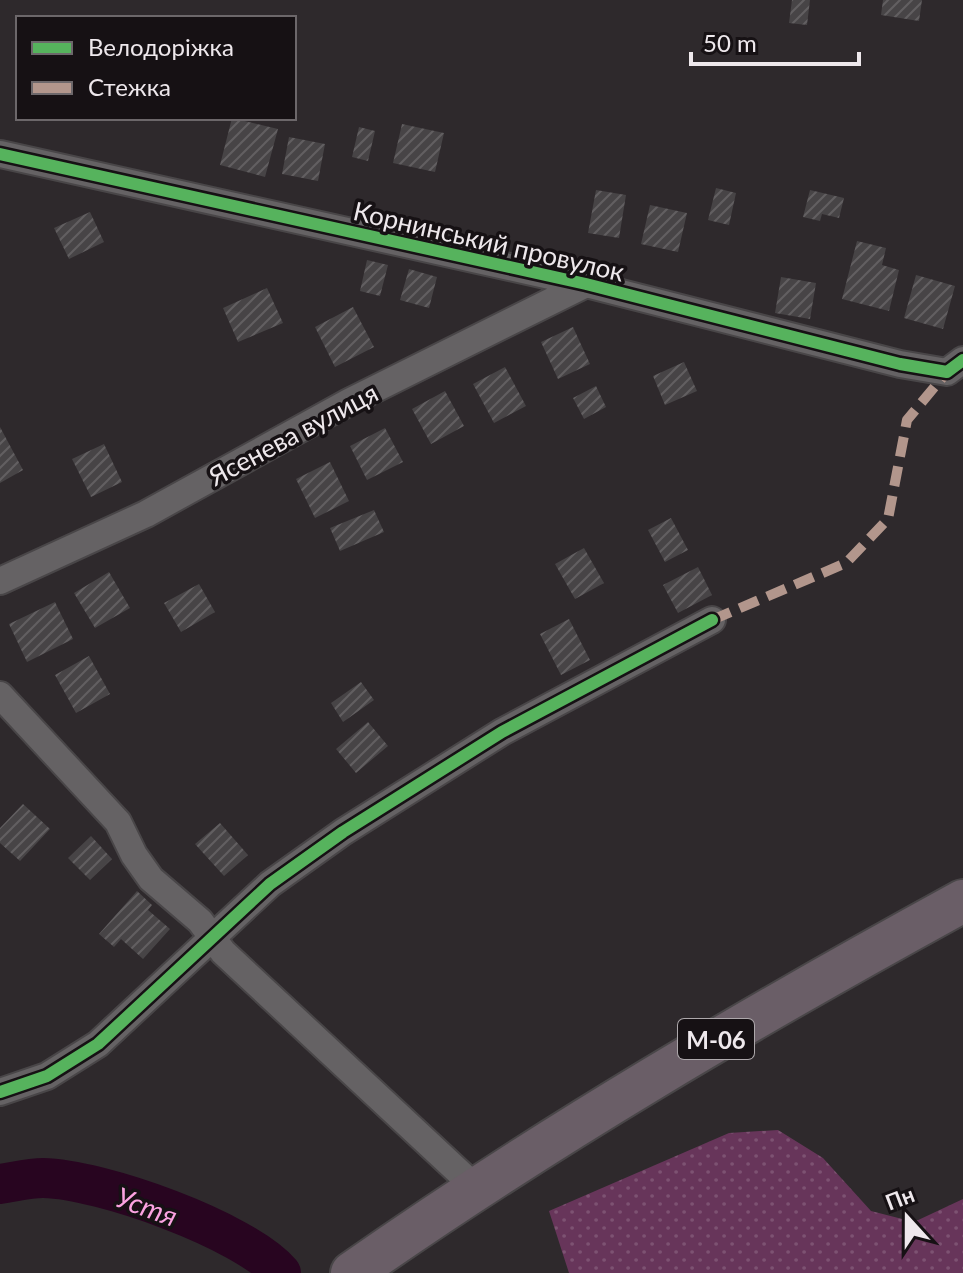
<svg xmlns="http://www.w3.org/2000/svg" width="963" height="1273" font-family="Lato,sans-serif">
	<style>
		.garden { fill: url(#garden-dots) }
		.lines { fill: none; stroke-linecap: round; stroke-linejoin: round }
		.river { stroke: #280520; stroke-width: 40 }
		.building { fill: url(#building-hatch) }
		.minor-casing { stroke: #494648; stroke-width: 30 }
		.trunk-casing { stroke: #494648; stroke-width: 46 }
		.minor { stroke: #656264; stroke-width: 26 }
		.trunk { stroke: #6a5e67; stroke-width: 42 }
		.quiet { stroke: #b2968c; stroke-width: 10; stroke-dasharray: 20 10; stroke-linecap: butt }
		.cycleway-casing { stroke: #161114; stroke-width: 17 }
		.cycleway { stroke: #56b35d; stroke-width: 12 }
		.labels { text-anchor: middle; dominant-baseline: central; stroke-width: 7; stroke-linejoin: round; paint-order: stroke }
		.shield { fill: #161114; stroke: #ada8ab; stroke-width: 2 }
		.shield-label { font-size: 24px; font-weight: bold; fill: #eee8ec }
		.street-label { font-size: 26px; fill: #eee8ec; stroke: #161114 }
		.water-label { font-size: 28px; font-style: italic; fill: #fba3e1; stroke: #161114 }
	</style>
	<defs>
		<pattern id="garden-dots" width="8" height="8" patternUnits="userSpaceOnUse" patternTransform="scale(2)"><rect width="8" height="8" fill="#67355a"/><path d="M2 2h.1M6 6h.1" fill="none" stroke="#7d5272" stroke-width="1.8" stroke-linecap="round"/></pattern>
		<pattern id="building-hatch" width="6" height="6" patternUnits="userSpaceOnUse" patternTransform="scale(2)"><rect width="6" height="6" fill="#474446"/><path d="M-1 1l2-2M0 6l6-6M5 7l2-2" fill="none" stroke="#625f61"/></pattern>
	</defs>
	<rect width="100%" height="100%" fill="#2e292c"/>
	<path class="garden" d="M778,1130L823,1158L871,1211L914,1222L963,1199V1273H569L549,1211L729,1133Z"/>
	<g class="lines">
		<path class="river" d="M0,1184C14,1182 29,1178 43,1178C100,1179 244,1230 281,1273"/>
	</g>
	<path class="building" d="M792,0H810L807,25L789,23Z
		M883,0H922L919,21L881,15Z
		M232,118L278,129L265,177L220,165Z
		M402,124L444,133L435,172L393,163Z
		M359,127L375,131L368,161L352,157Z
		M289,137L325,144L318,181L282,174Z
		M716,188L736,193L729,225L708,220Z
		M596,190L626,195L619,238L588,233Z
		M810,190L844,198L839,218L822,214L820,221L803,217Z
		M650,205L687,213L678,252L641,244Z
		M90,212L104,242L69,259L54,228Z
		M857,241L886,248L882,265L899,270L889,311L842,299Z
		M367,260L388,265L380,296L360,291Z
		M409,269L437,277L429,308L400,300Z
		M916,275L955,286L943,329L904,318Z
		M781,277L816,283L810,319L775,313Z
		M267,288L283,323L238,342L223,308Z
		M353,307L374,347L335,367L315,327Z
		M573,327L590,364L558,379L541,342Z
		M684,362L697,391L665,405L653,376Z
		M505,367L526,406L494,423L473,384Z
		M596,386L606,407L584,419L573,398Z
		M445,391L464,426L431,444L412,409Z
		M0,427L23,470L0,483Z
		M385,428L403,462L367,480L350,446Z
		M104,444L122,482L91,497L72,459Z
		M330,462L349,501L315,518L296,479Z
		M374,510L384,532L340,551L330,528Z
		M671,518L688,550L665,562L648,530Z
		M584,548L604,583L575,599L555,564Z
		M698,567L712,595L678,613L663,585Z
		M109,572L130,608L95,628L74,593Z
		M199,584L215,612L181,632L164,603Z
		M55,602L73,639L27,662L9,624Z
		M569,619L590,660L561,675L540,634Z
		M89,656L110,694L76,713L55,675Z
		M361,682L374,700L343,722L331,703Z
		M368,722L388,746L356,773L336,749Z
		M23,804L50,829L20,861L0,843V828Z
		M220,823L248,855L224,876L195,844Z
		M91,836L112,859L90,880L68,858Z
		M137,891L152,905L148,910L170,929L143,959L121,939L114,947L99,934Z"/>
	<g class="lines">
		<defs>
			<path id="minor" d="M0,154L586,284L900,364L947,372L963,360
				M0,581L146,514L349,402L586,284
				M0,695L118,822L134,855L151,879L200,921L223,952L476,1188
				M0,1092L47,1076L98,1044L270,884L343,832L502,732L712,620"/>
			<path id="trunk" d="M352,1273C548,1136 753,1016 963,901"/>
		</defs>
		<use href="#minor" class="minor-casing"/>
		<use href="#trunk" class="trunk-casing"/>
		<use href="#minor" class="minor"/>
		<use href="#trunk" class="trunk"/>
		<path class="quiet" d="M712,620L846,563L888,519L907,420L947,372"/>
		<defs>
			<path id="cycleway" d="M0,154L586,284L900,364L947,372L963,360
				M0,1092L47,1076L98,1044L270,884L343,832L502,732L712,620"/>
		</defs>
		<use href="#cycleway" class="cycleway-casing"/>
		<use href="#cycleway" class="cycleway"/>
	</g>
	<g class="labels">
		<rect class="shield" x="678" y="1019" width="76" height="40" rx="6"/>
		<g class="shield-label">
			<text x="716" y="1039">М-06</text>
		</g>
		<g class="street-label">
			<text transform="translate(489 241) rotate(13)">Корнинський провулок</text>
			<text transform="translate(293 434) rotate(-28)">Ясенева вулиця</text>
		</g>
		<g class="water-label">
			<text transform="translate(147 1206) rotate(20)">Устя</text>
		</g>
	</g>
	<rect x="16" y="16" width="280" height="104" fill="#161114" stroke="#6c676a" stroke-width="2"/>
	<rect x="32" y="42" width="40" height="12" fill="#56b35d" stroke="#6c676a" stroke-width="2"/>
	<text x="88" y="56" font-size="24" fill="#eee8ec">Велодоріжка</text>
	<rect x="32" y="82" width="40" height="12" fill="#b2968c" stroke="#6c676a" stroke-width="2"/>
	<text x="88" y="96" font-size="24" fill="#eee8ec">Стежка</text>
	<g transform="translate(907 1217) rotate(339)" stroke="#161114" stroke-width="6" paint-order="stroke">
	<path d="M0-6L14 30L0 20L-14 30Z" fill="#eee8ec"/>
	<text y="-12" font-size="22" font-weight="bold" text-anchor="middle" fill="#eee8ec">Пн</text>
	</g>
	<path d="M691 52v12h168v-12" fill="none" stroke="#eee8ec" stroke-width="4"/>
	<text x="703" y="52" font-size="24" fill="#eee8ec" stroke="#161114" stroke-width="6" paint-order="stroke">50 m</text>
</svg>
